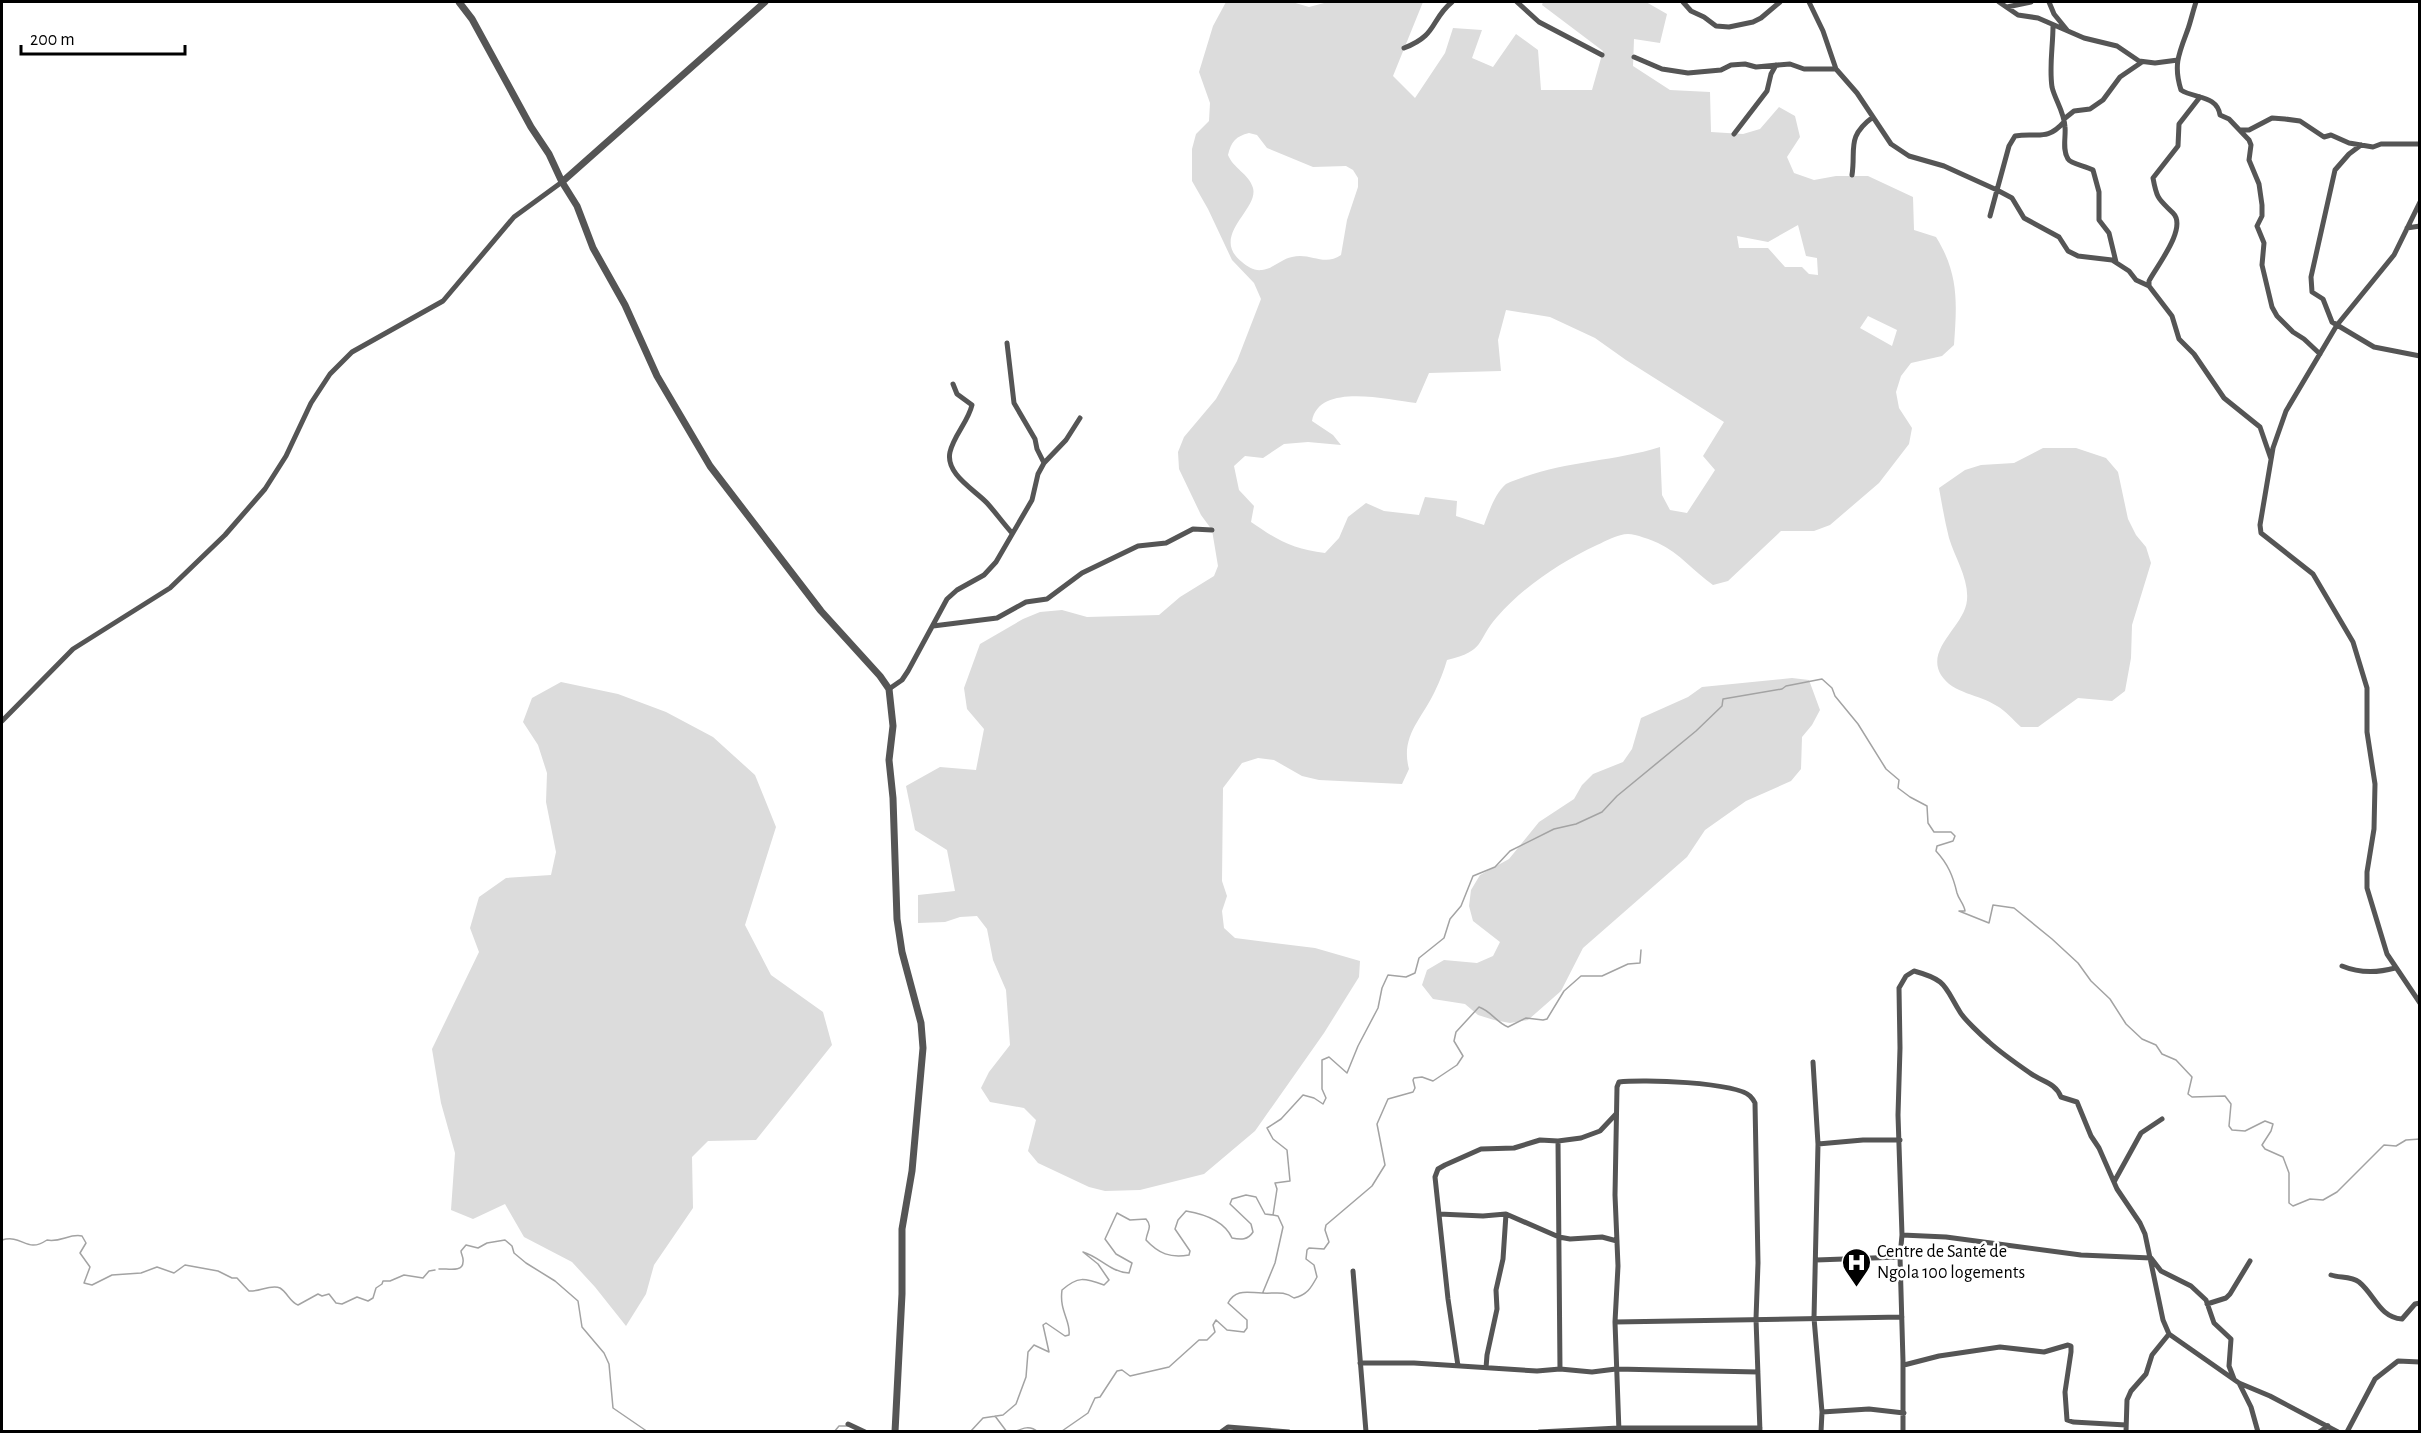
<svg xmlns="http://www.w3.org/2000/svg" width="2421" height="1433" font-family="'Alegreya Sans',sans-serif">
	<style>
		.green { fill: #dcdcdc; fill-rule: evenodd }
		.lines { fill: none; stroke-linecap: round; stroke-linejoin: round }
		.stream { stroke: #a3a3a3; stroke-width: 1.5 }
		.minor { stroke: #555; stroke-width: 5 }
		.tertiary { stroke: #555; stroke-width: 7 }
		.labels { text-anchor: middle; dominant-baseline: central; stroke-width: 5; stroke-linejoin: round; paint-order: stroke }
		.poi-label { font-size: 18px; fill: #000; stroke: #fff; text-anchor: start }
	</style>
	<rect width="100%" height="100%" fill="#fff"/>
	<path class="green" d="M1226,2H1292L1309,7L1328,2H1423L1393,76L1415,98L1445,53L1453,28L1482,30L1472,58L1493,67L1516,34L1538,50L1541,90H1592L1603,51L1542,5L1543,2H1646L1667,14L1660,43L1634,39L1633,66L1670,90L1710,92L1711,132L1743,134L1760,129L1779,107L1795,116L1800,137L1787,157L1794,173L1814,180L1836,176H1868L1913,197L1914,230L1936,237C1959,274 1957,303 1954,345L1942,356L1911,363L1901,376L1896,392L1899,408L1912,428L1909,444L1879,483L1830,525L1814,531H1781L1728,581L1713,585C1694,572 1680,553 1658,543C1651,540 1636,534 1628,534C1618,534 1606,541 1597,545C1561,562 1524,586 1497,617C1476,641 1486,651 1447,660C1444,670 1440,681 1435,691C1422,719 1400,736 1409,769L1402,784L1319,780L1302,776L1274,760L1258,758L1242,763L1223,788L1222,881L1227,896L1222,911L1224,928L1235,938L1315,948L1360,961L1359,977L1324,1033L1255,1131L1204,1174L1140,1190L1105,1191L1089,1187L1038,1163L1028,1151L1036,1120L1024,1108L990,1102L981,1088L989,1072L1010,1045L1006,990L993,960L987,929L977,916L960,917L945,922L918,923V895L955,891L947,850L915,830L906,786L940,767L976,770L984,729L967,709L964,688L980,644L1023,619L1040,612L1062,610L1087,617L1159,615L1180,597L1214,576L1218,566L1212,530L1201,515L1179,469L1178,452L1184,437L1216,399L1237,361L1261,299L1254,283L1232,260L1208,209L1192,181V149L1196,134L1209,121L1210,103L1199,72L1213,26ZM1249,133L1257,135L1267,148L1313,167L1346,166L1353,170L1358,178V187L1347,220L1341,255C1324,267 1310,252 1292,257C1281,259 1273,269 1262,270C1254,271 1248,267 1242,262C1209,236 1259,210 1253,188C1249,174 1233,168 1228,155C1231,142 1236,136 1249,133ZM1798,225L1806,256L1817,258L1818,275L1809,274L1802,267H1785L1768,248H1739L1737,236L1768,242ZM1506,310L1550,317L1595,338L1626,360L1724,422L1703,456L1715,470L1687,513L1670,510L1662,495L1660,447C1616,461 1568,461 1524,477C1519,479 1511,481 1506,484C1495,493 1489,512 1484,525L1456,516L1457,501L1425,497L1419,515L1384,511L1366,503L1348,517L1339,538L1325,553C1293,549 1277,540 1251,522L1254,506L1239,490L1234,466L1245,456L1263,458L1284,444L1308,442L1341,445L1333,435L1312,421C1319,382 1388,400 1416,403L1429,373L1501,371L1498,340ZM1868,316L1897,330L1892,346L1860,328Z
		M2043,448H2076L2106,458L2118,472L2128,519L2136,535L2146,547L2151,563L2132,625L2131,658L2125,691L2112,701L2078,698L2038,727H2021C2013,720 2006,711 1997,706C1979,694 1953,694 1941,675C1925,648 1965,626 1967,600C1969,579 1955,558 1949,538C1945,522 1942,505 1939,488L1965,470L1981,465L2014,463Z
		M1792,678L1809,680L1820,710L1812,725L1802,737L1801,769L1791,781L1746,801L1705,830L1687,857L1583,948L1561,991L1528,1020L1510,1023L1494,1020L1478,1015L1465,1004L1433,999L1422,985L1427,970L1444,960L1477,963L1493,956L1500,942L1473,921L1469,906L1471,890L1480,875L1509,859L1539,822L1574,799L1582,785L1593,774L1623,762L1632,749L1641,718L1688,697L1702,687Z
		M561,682L618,694L666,712L713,737L755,775L776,827L745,925L771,975L823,1012L832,1045L756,1140L708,1141L692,1157L693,1208L654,1265L646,1294L626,1326L595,1287L572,1262L524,1237L505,1204L473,1219L451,1210L455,1153L441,1103L432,1049L479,952L470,928L479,897L506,878L551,875L556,852L546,802L547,773L538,745L523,722L532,698Z"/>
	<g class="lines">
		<path class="stream" d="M2,1240C23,1234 26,1254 47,1240C60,1243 70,1233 82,1236L86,1243L80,1253L90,1267L84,1283L92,1285L112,1275L141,1273L157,1267L174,1273L185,1265L218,1271L232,1278H237L249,1291C259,1292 271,1284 280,1288C287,1292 290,1302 298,1305L318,1294L322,1296L329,1294L336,1303L342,1304L357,1297L368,1301L373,1298L376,1288L382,1284L383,1281H390L404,1275L423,1278L429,1271L435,1270
			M439,1269C446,1268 463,1273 463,1262C464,1258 461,1254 461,1251L466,1245L478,1248L487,1243L505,1240L512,1246L514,1253L526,1263L555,1281L578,1301L582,1327L604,1353L609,1364L613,1408L648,1432
			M1263,1292L1275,1263L1283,1227L1278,1216L1273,1215
			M995,1416L1007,1432
			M769,1432H775
			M834,1432L839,1426H848
			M970,1432L983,1418L1003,1415L1016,1404L1026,1377L1028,1352L1034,1345L1049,1352L1043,1325L1046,1323L1065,1336L1069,1335C1071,1321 1059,1311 1062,1290C1078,1276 1084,1278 1104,1285L1109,1280L1098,1264L1083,1252C1100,1257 1110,1272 1129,1273L1132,1263L1116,1254L1105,1239L1117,1213L1130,1220L1146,1219C1153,1227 1147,1231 1146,1240C1159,1254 1170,1258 1189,1255L1190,1251L1175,1229L1178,1220L1186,1211C1204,1214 1224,1220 1232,1238C1241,1240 1248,1240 1253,1232L1251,1224L1230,1204L1232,1199L1246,1195L1256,1197L1265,1214L1273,1215L1277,1189L1275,1183L1290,1181L1287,1150L1273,1139L1267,1128L1281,1119L1303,1095L1314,1098L1323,1104L1326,1098L1322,1089V1060L1329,1057L1347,1073L1358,1046L1378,1008L1382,988L1388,975L1406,977L1415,973L1419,958L1444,938L1450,919L1461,906L1473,876L1495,867L1510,851L1554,829L1576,824L1602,812L1617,796L1696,731L1722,706L1723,699L1782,689L1786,686L1822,679L1832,688L1835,696L1858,724L1886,769L1899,780L1898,788L1910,797L1927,806L1928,823L1934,832H1951L1955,836L1953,841L1937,846L1936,851C1948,864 1953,876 1957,893C1959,900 1964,904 1965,911H1959L1989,923L1993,905L2014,908L2052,939L2078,963L2091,981L2110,999L2126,1024L2142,1039L2156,1045L2162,1054L2176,1060L2192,1077L2188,1094L2192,1097L2225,1096L2231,1104L2229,1126L2232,1130L2245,1131L2265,1121L2273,1124L2271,1131L2262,1145L2265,1149L2283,1157L2289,1173V1203L2293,1206L2310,1199L2323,1200L2337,1192L2384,1145L2396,1146L2406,1140L2420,1139
			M1014,1432C1023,1428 1030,1425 1038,1432
			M1047,1432L1062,1431L1088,1413L1095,1398L1100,1397L1117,1371L1122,1370L1130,1376L1169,1367L1199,1340H1207L1215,1332L1213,1325L1216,1320L1227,1330L1244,1332L1247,1328V1320L1228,1303C1236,1288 1249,1293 1262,1293C1276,1294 1282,1290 1294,1298C1307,1295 1311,1288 1317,1277L1314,1265L1306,1259L1307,1250L1309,1248L1324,1249L1329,1242L1325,1230L1326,1225L1372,1186L1385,1165L1377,1124L1388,1099L1413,1092L1415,1088L1413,1080L1414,1078L1422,1077L1433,1081L1457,1065L1463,1056L1454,1041L1456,1032L1479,1007C1491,1011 1496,1022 1508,1027L1526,1018L1543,1020L1547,1019L1564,991L1581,976H1602L1628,964L1640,963L1641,950"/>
		<path class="minor" d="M1517,2L1539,22L1602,55
			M1683,2L1691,11L1704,17L1716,26L1729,27L1753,22L1761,18L1780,2
			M1809,2L1823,31L1836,69L1857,93L1891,144L1909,156L1944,166L1997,190L2009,146L2015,136C2038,132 2046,142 2064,122
			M1999,2L2018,15L2038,18L2084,38L2117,46L2139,61L2155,63L2178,60
			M2049,2L2054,14L2067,30
			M2196,2C2193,11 2191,20 2188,29C2179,53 2173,65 2181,90C2195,99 2217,95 2220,115L2229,119L2249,140L2251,145L2249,160L2259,184L2262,205V216L2257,226L2264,243L2262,265L2272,307L2277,316L2293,332L2304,339L2320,354
			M2007,7L2031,2
			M2053,26C2053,46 2049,67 2052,87C2055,100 2064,111 2065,127C2066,137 2062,150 2068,159C2071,164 2086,166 2093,170L2099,192V220L2109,233L2116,262
			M1404,48C1438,35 1430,20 1452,2
			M1634,57L1662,69L1688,73L1721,70L1731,65L1745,64L1756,67L1790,64L1804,69H1836
			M2200,97L2179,124L2178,146L2153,178C2157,200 2159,199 2173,213C2188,228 2156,267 2149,281V286L2172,316L2179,339L2194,354L2224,398L2260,427L2271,459
			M2064,119L2074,111L2090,109L2103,100L2120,77L2142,62
			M2240,130H2249L2272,118L2285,119L2300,121L2324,137L2331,135L2349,143L2373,147L2381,144H2420
			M1734,134L1767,91L1771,74L1776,65
			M2361,145L2349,154L2335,170L2311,277L2312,292L2323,299L2332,322L2337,325L2374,347L2420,356
			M1852,175C1856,149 1846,137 1873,117
			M2420,202L2394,255L2337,325L2286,411L2273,448L2260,525L2261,533L2313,574L2353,642L2367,688V732L2375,784L2374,829L2367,872V888L2387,954L2420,1003
			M1990,216L1997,190L2012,198L2024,218L2059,237L2068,251L2078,256L2112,260L2129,271L2136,280L2149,286
			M2407,228L2420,226
			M1007,343L1014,403L1035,439L1037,449L1044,463
			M953,384L957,394L972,405C968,422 954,435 950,452C945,474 975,490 987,503C996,513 1003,523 1012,533
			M933,626L997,618L1026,602L1047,599L1082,573L1138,546L1166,543L1193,529L1212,530
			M889,689L902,680L908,671L947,599L957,590L984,575L996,562L1032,500L1038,474L1044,463L1066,440L1080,418
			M2,721L73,649L170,588L225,535L265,489L286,456L311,403L330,374L352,352L443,301L514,217L562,182
			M2342,966C2359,973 2377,973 2395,968
			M1813,1062L1818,1144L1814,1318L1822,1412L1821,1432
			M1558,1141L1560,1369
			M1818,1144L1863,1140H1900
			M2114,1182L2141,1133L2162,1119
			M1439,1214L1483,1216L1506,1214L1559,1237L1570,1239L1602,1237L1617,1241
			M1902,1235L1946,1237L2081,1255L2151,1258L2161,1271L2191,1286L2206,1300L2214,1323L2231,1339L2229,1366L2234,1379
			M1816,1260L1900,1257
			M1353,1271L1366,1432
			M2331,1275C2340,1278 2351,1276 2359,1282C2375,1295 2379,1317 2402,1319L2415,1304L2420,1303
			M2207,1304L2226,1298L2230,1294L2250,1261
			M1615,1322L1902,1317
			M1360,1363H1414L1537,1371L1560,1369L1592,1372L1616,1369L1758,1372
			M1904,1365L1939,1356L2000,1347L2044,1352L2068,1345L2071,1346V1352L2065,1392L2067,1420L2073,1422L2126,1425
			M1458,1366L1448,1299L1435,1177L1438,1169L1445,1165L1481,1149L1514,1148L1540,1140L1558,1141L1581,1138L1600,1131L1616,1114
			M1486,1368L1487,1355L1497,1309L1496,1290L1503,1259L1506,1214
			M2239,1383L2251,1407L2258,1432
			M1822,1412L1869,1409L1904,1413
			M848,1424L865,1432
			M1221,1432L1228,1427L1289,1432
			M1539,1432L1619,1428H1760
			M1619,1432L1615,1322L1618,1266L1615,1195L1617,1087L1619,1082C1641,1079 1735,1082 1750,1096C1752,1098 1754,1101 1755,1103L1758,1263L1756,1319L1760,1432
			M1903,1432V1361L1900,1257L1902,1235L1898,1115L1900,1048L1899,988L1906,976L1914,971C1947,980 1944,986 1960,1012C1964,1019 1982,1036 1989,1042C2000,1052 2017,1064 2030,1073C2042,1082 2055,1082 2061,1097L2077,1102L2091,1136L2099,1148L2117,1189L2140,1223L2145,1234L2163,1320L2169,1334L2239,1383L2270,1396L2338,1432
			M2126,1432L2127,1400L2131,1391L2146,1374L2152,1355L2169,1334
			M2319,1432L2328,1426
			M2347,1432L2375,1379L2398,1361L2420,1362"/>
		<path class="tertiary" d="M459,2L472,19L531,127L549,154L562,182L577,206L593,248L625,305L657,376L710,466L821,611L880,676L889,689L893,726L889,760L893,798L897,919L902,952L921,1023L923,1048L912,1171L902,1229V1294L895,1432
			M562,182L765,2"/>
	</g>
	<defs>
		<symbol id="hospital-pin" viewBox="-11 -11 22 30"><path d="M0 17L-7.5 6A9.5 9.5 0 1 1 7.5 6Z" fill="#000" stroke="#fff"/><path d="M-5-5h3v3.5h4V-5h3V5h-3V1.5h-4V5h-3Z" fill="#fff"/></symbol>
	</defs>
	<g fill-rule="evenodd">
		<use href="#hospital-pin" x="1840" y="1246" width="33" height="45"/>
	</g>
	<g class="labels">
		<g class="poi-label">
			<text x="1877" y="1252">Centre de Santé de<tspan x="1877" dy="21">Ngola 100 logements</tspan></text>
		</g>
	</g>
	<rect width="2421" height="1433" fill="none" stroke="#000000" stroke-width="6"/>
	<path d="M21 45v9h164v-9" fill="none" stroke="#000000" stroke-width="3"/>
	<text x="30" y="45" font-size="18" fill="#000000" stroke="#ffffff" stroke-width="4.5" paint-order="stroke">200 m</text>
</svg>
